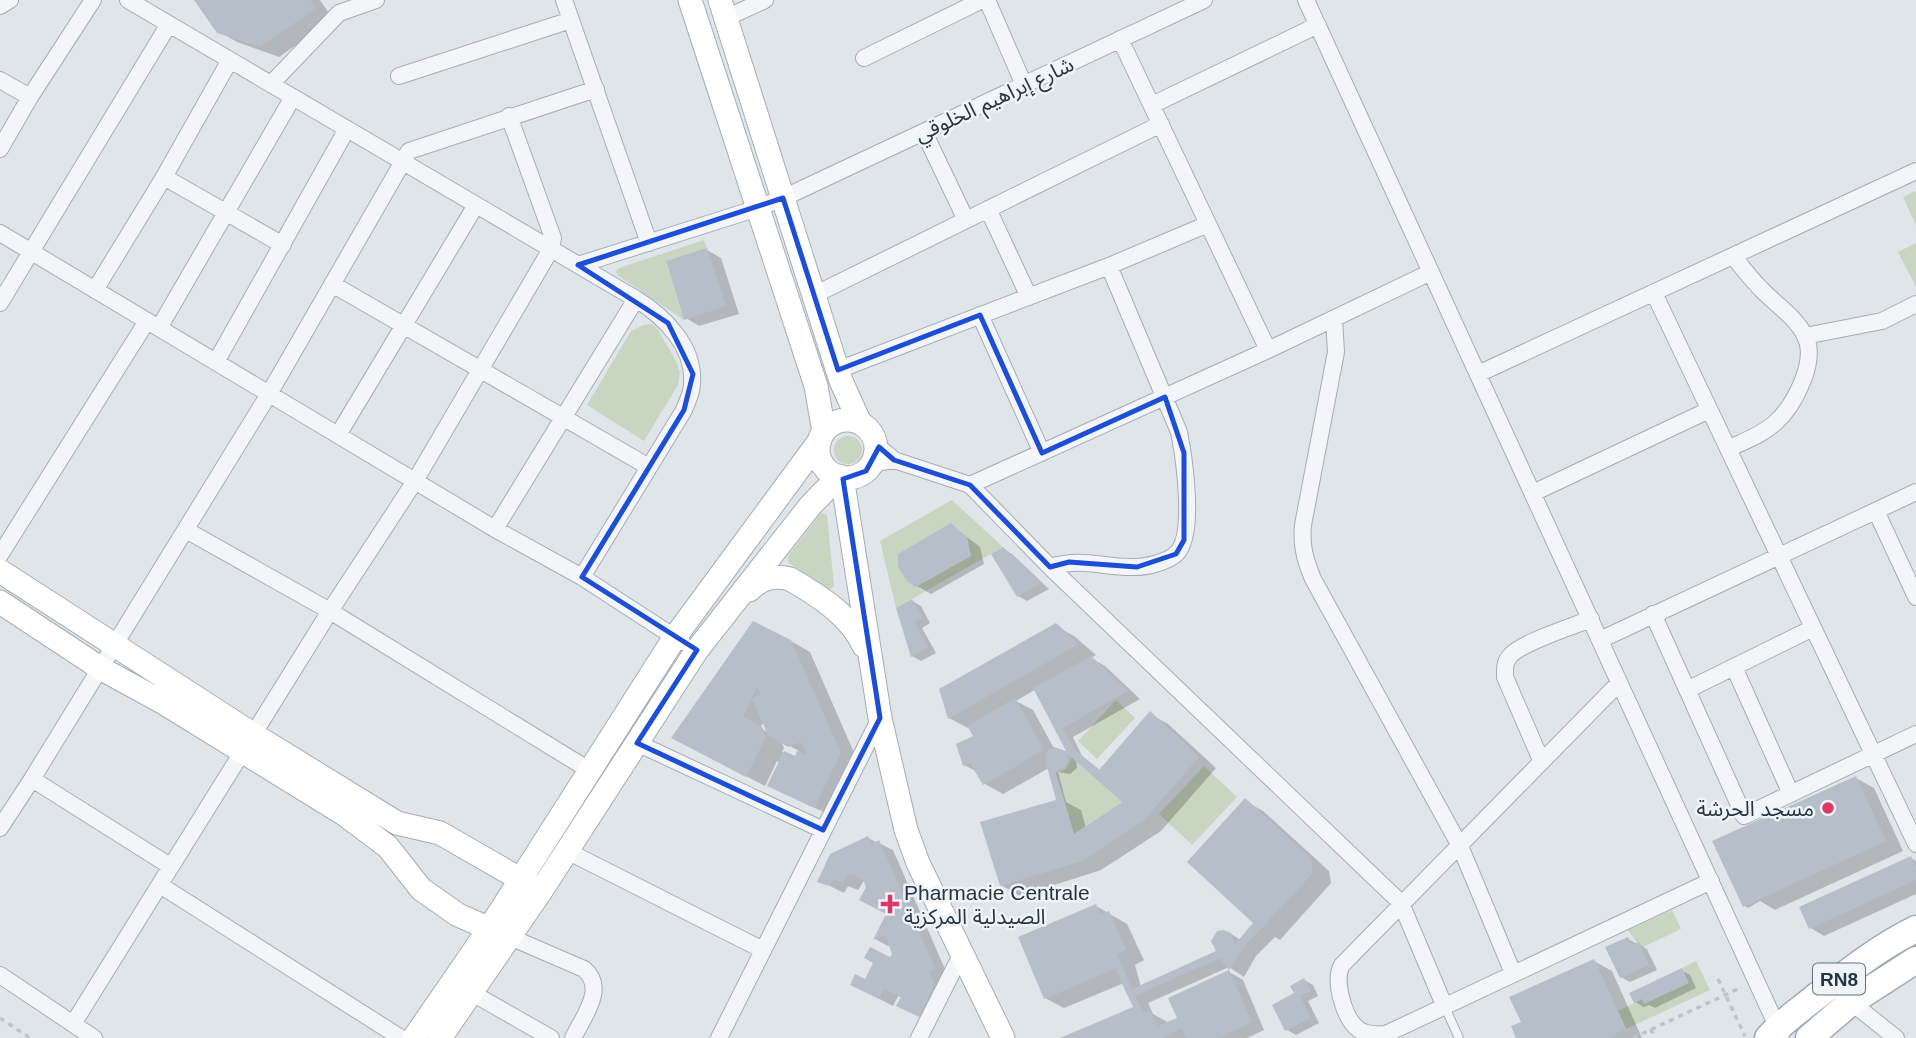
<svg xmlns="http://www.w3.org/2000/svg" width="1916" height="1038" font-family="Arial,'Noto Sans Arabic',sans-serif">
	<style>
		.green { fill: #c8d5c0 }
		.shadow { fill: #0003; fill-rule: evenodd }
		.building { fill: #b6bfc9; fill-rule: evenodd }
		.lines { fill: none; stroke-linecap: round; stroke-linejoin: round }
		.lane-casing { stroke: #a4adb5; stroke-width: 10 }
		.street-casing { stroke: #a4adb5; stroke-width: 18 }
		.secondary-casing { stroke: #a4adb5; stroke-width: 25 }
		.primary-casing { stroke: #9eabb7; stroke-width: 29 }
		.path { stroke: #bec3c9; stroke-width: 3.5; stroke-dasharray: 5 5; stroke-linecap: butt }
		.lane { stroke: #f3f5f8; stroke-width: 8 }
		.street { stroke: #f3f5f8; stroke-width: 16 }
		.secondary { stroke: #fff; stroke-width: 23 }
		.primary { stroke: #fff; stroke-width: 26 }
		.marked { fill: none; stroke: #1d4ed8; stroke-width: 5; stroke-linejoin: round }
		.poi-dot { fill: #dd3767; stroke: #f0f4f8; stroke-width: 2.5 }
		.labels { text-anchor: middle; dominant-baseline: central; stroke-width: 5; stroke-linejoin: round; paint-order: stroke }
		.shield { fill: #f0f4f8; stroke: #636e7a; stroke-width: 2 }
		.shield-label { font-size: 19px; font-weight: bold; fill: #263544 }
		.street-label { font-size: 21px; fill: #263544; stroke: #f0f4f8 }
		.poi-label { font-size: 21px; fill: #263544; stroke: #f0f4f8; text-anchor: end }
	</style>
	<rect width="100%" height="100%" fill="#e0e5ea"/>
	<path class="green" d="M1916,191V225L1903,197Z
		M704,240L707,248L666,262L684,320L617,275L616,271L619,268Z
		M1916,243V287L1898,252Z
		M652,324L658,330L676,361L680,373L678,385L644,441L587,405L631,331L644,325Z
		M834 450a14 14 0 1 1 28 0a14 14 0 1 1-28 0Z
		M952,500L1003,547L896,608L880,541Z
		M821,513L827,515L834,586L829,590L789,563L788,556Z
		M1116,700L1135,718L1097,759L1078,741Z
		M1072,757L1122,802L1074,834L1056,773L1066,769Z
		M1204,766L1237,797L1192,845L1159,814Z
		M1672,910L1681,929L1641,948L1628,930Z
		M1696,961L1710,990L1626,1029L1618,1011L1642,999L1688,982L1682,968Z"/>
	<path class="shadow" d="M196,0H320L333,19L279,57L237,42L218,31Z
		M707,250L721,258L739,314L699,326L686,318Z
		M951,525L980,547L984,564L931,594L917,586Z
		M1003,549L1012,554L1049,589L1027,601L1018,596Z
		M912,601L921,606L930,623L922,628L936,653L921,661L912,656Z
		M1056,626L1074,636L1096,655L1091,658L1105,666L1140,699L1073,737L1082,756L1100,770L1150,714L1168,724L1216,768L1161,831L1101,870L1020,896L1001,885L1060,800L1049,768L1003,794L985,784L978,772L964,765L975,737L970,727L968,728L949,718ZM1036,689L1069,754L1055,750L1033,710L1016,701ZM1076,759L1125,802L1086,828L1081,810L1066,802L1058,772L1070,774L1077,768Z
		M791,641L810,652L859,764L828,814L783,793L780,763L777,761L765,786L692,748ZM764,721L769,733L760,728ZM781,741L799,751L795,758L782,752L784,748Z
		M1856,778L1874,788L1903,851L1775,910L1760,901L1748,908L1744,905Z
		M1245,801L1263,811L1329,871L1331,883L1280,940L1275,937L1256,956L1244,977L1229,967L1148,1003L1153,1014L1169,1023L1179,1019L1229,972L1243,980L1264,1030L1247,1038H1064L1135,1008L1124,983L1064,1008L1045,998L1096,906L1127,924L1144,960L1135,965L1141,987L1219,952L1231,934L1241,940L1253,926Z
		M868,838L893,850L948,976L933,1024L912,1013L903,998L898,996L893,1006L866,992V981L895,954L891,945L888,946L875,939L888,914L865,879L858,890L848,886L844,893L820,881Z
		M1911,858L1916,861V894L1824,936L1811,928Z
		M1628,939L1647,949L1657,970L1630,982L1621,977Z
		M1594,961L1612,971L1642,1038H1518L1523,1022Z
		M1681,970L1690,975L1696,988L1655,1008L1649,1005L1644,1007L1635,1002Z
		M1304,980L1313,985L1318,996L1308,1001L1319,1023L1296,1035L1287,1030L1274,1006L1296,994Z"/>
	<path class="building" d="M194,0H310L316,8L260,47L217,33Z
		M707,248L726,306L684,320L666,261Z
		M951,523L967,537L971,556L916,587L908,582L898,567V554Z
		M1003,547L1042,583L1017,597L991,554Z
		M912,599L922,618L914,622L928,647L911,657L896,608Z
		M753,621L791,640L841,753L814,808L767,786L784,751L795,756L797,751L807,755L801,742L788,747L768,735L752,699L761,694L757,687L743,716L762,727L766,737L746,777L671,738Z
		M1056,623L1079,644L948,719L939,689Z
		M1091,656L1128,691L1063,728L1074,749L1099,770L1150,711L1199,757L1143,821L1082,861L1000,886L980,822L1056,800L1045,759L1047,752L1054,747L1066,751L1033,688ZM1068,754L1122,802L1074,834L1055,771L1066,766Z
		M1015,698L1044,750L983,785L970,763L963,766L956,744L973,736L967,726Z
		M1856,776L1886,841L1743,907L1712,841Z
		M1245,798L1311,858L1313,873L1243,948L1229,970L1252,1022L1217,1038H1186L1182,1028L1163,1038H1060L1133,1007L1115,969L1044,999L1018,937L1096,904L1100,914L1109,911L1126,950L1117,954L1132,989L1216,951L1211,941L1217,931L1224,930L1231,933L1235,944L1253,923L1187,862ZM1220,958L1229,970L1168,998L1177,1018L1157,1026L1150,1010L1143,1013L1135,996Z
		M868,836L872,844L879,840L935,968L929,971L935,984L919,1017L896,1006L901,997L884,989L879,999L850,985L855,974L865,979L873,963L864,958L870,947L890,957L892,954L885,935L873,940L886,914L859,900L866,887L863,880L850,874L843,883L834,879L829,886L817,882L830,854Z
		M1911,856L1916,867V880L1809,929L1799,907Z
		M1628,937L1632,945L1639,942L1649,965L1620,978L1605,947Z
		M1594,959L1626,1029L1607,1038H1516L1511,1026L1521,1022L1509,997Z
		M1682,968L1689,983L1644,1004L1642,999L1634,1003L1629,993Z
		M1304,978L1311,991L1300,996L1311,1018L1285,1031L1272,1005L1294,993L1290,986Z"/>
	<g class="lines">
		<defs>
			<path id="lane" d="M1444,1005L1459,1038"/>
			<path id="street" d="M128,0L636,299C665,317 695,347 692,384C692,393 687,402 684,410L582,577
				M564,0L649,243
				M987,0L1024,85
				M1306,0L1781,1035
				M0,6L10,0
				M726,18L765,0
				M1120,39L1268,350
				M864,58L982,0
				M399,76L571,20
				M0,80L30,97
				M271,84L339,13L376,0
				M1152,105L1318,25
				M924,132L966,220
				M0,149L30,97L93,0
				M164,177L283,245
				M988,209L1029,297
				M0,233L495,529L582,577L682,642
				M578,265L758,208L783,198L1204,0
				M332,284L649,467
				M95,290L164,177L230,60
				M1654,293L1916,844
				M814,295L1161,124
				M0,303L169,24
				M980,315L1042,453
				M1334,319L1336,352L1303,525C1301,545 1305,560 1313,579L1460,846L1513,973
				M159,328L293,97
				M1805,336L1882,321L1916,304
				M216,362L347,129
				M838,370L1109,266L1208,224
				M1478,374L1916,171
				M338,435L476,205
				M1728,449C1744,441 1762,435 1775,423C1794,406 1818,361 1805,336C1796,317 1775,304 1761,289C1751,279 1742,267 1733,256
				M894,460L970,485L1268,350L1431,272
				M872,464L894,460L876,445
				M970,485L1050,567L1401,903L1444,1005
				M1533,493L1709,410
				M1876,511L1916,597
				M495,529L636,299
				M186,530L330,611L589,770
				M0,555L147,321
				M1050,567C1085,557 1102,568 1135,567C1147,567 1167,562 1176,554C1196,536 1184,457 1179,432L1109,266
				M1653,614L1744,816L1916,734
				M1600,640L1916,492
				M1734,667L1791,794
				M1619,683L1342,965C1333,980 1344,1018 1358,1029C1366,1035 1376,1035 1386,1034L1711,881
				M1687,690L1813,628
				M637,743L823,830
				M1541,760L1505,677C1505,669 1504,663 1510,656C1522,642 1571,627 1591,619
				M32,779L170,866
				M0,828L32,779L269,394L409,151L596,89
				M567,851L763,950
				M160,885L401,1038
				M510,937L584,969C607,988 583,1017 573,1038
				M0,975L94,1038
				M472,993L551,1038
				M1851,1002L1896,1038
				M73,1024L330,611L415,481L551,249L553,238L509,116
				M719,1038L880,718
				M919,1038L962,953"/>
			<path id="secondary" d="M690,0L816,386L824,432
				M720,0L841,381L860,423
				M818 449a29 29 0 1 1 58 0a29 29 0 1 1-58 0Z
				M842,477L880,718L906,830L918,863L1003,1038
				M0,571L254,735L397,823L440,833L532,886
				M749,590C762,578 773,575 790,579C818,595 851,616 864,646
				M0,602L100,668L164,703L344,814L388,847L421,889L458,915L502,934
				M414,1038L489,929L675,637L820,440
				M440,1038L541,891L697,650L810,506L839,476"/>
			<path id="primary" d="M1768,1038C1781,1023 1797,1012 1813,999C1845,974 1879,947 1916,929
				M1809,1038L1851,1002L1916,960"/>
		</defs>
		<use href="#lane" class="lane-casing"/>
		<use href="#street" class="street-casing"/>
		<use href="#secondary" class="secondary-casing"/>
		<use href="#primary" class="primary-casing"/>
		<path class="path" d="M1718,979L1745,1036
			M0,1018L30,1038
			M1651,1029L1655,1038
			M1633,1038L1742,987"/>
		<use href="#lane" class="lane"/>
		<use href="#street" class="street"/>
		<use href="#secondary" class="secondary"/>
		<use href="#primary" class="primary"/>
	</g>
	<path class="marked" d="M783,198L838,370L980,315L1042,453L1165,397L1184,453V540L1176,554L1137,567L1069,562L1050,567L970,485L894,460L879,447L866,471L843,479L880,718L823,830L637,743L697,650L582,577L684,410L693,374L668,323L578,265Z"/>
	<g class="poi-dot">
		<circle cx="1828" cy="808" r="7"/>
		<path d="M886.5 893.5h7v7h7v7h-7v7h-7v-7h-7v-7h7z"/>
	</g>
	<g class="labels">
		<rect class="shield" x="1813" y="963.5" width="52" height="31" rx="5"/>
		<g class="shield-label">
			<text x="1839" y="979">RN8</text>
		</g>
		<g class="street-label">
			<text transform="translate(994 99) rotate(-25)">شارع إبراهيم الخلوقي</text>
		</g>
		<g class="poi-label">
			<text x="1814" y="808">مسجد الحرشة</text>
			<text x="904" y="892" text-anchor="start">Pharmacie Centrale<tspan x="904" dy="24">الصيدلية المركزية</tspan></text>
		</g>
	</g>
</svg>
